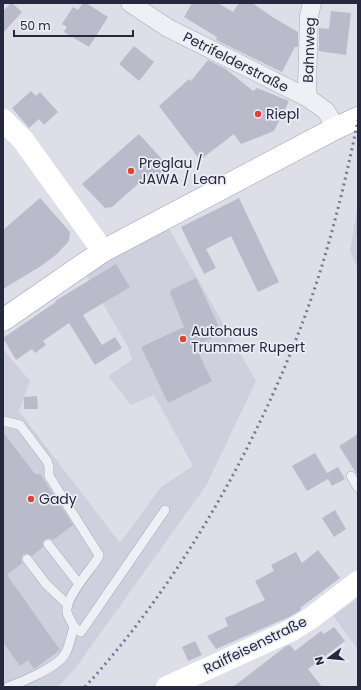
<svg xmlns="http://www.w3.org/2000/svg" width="361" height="690" font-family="Poppins,sans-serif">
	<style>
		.built { fill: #ced0dd }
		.building { fill: #b9bbcb }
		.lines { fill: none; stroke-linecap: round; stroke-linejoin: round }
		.lane-casing { stroke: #a6a7b5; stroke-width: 10 }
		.street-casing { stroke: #a6a7b5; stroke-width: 19 }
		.primary-casing { stroke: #9b9fb4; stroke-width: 23 }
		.lane { stroke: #eff0f6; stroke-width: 9 }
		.street { stroke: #eff0f6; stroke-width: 18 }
		.secondary { stroke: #fff; stroke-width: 22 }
		.primary { stroke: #fff; stroke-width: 22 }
		.rail { stroke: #757893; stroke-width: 3; stroke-dasharray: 2 4; stroke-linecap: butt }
		.poi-dot { fill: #d84736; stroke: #ecedf5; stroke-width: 1.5 }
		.labels { text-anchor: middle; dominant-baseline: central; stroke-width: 3.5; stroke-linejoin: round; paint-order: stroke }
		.street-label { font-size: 14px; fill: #25283f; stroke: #ecedf5 }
		.poi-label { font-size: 14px; fill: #25283f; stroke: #ecedf5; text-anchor: start }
	</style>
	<rect width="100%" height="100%" fill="#dddee8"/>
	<path class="built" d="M358,204V269L350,251Z
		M163,218L256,381L207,484L74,670L58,687H3V349L30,381L19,411L120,543L161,487L193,466L154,395L131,405L108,376L132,360L128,347L81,266Z
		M358,598V649L333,616Z"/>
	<path class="building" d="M11,3H12L22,12L3,33V11Z
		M83,3H86L108,17L89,47L64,32L67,27L62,24L73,7L78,10Z
		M192,3H218L233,12L239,3H252L274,18L298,32V47H295L282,72L216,40L217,37L184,17Z
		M331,11L351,13L346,55L319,51V28L329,29Z
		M134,46L154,62L139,81L119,64Z
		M208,60L226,69L253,91L257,88L289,101L274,131L241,144L234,134L200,160L159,106L189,79L191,81Z
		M31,91L36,96L40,92L58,112L44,125L39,119L29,128L12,108Z
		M139,134L169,167L153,182L147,176L112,207L105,208L82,184Z
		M40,198L70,232L69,241L57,254L41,266L3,289V230Z
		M239,198L279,282L258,292L231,236L206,249L216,268L204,274L181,227Z
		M116,264L130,287L83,315L102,345L115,337L122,348L95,365L69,323L43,341L46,345L35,353L32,349L16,360L3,338L56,302L55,301Z
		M196,278L222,333L195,346L212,381L168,403L141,347L184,327L170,293L171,290Z
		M37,396L38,409H24V397Z
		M3,432L35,474H40L73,525L53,540L50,538L45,539L42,542L43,547L32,556L27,553L23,554L21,559L22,563L7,575L60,650L34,669L28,660L20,666L3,642Z
		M358,434V476L339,446Z
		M315,453L327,473L338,467L345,479L332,486L328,479L307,491L292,466Z
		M335,510L346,529L334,537L322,518Z
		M318,550L340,578L300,608L301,610L289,617L216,649L207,636L228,626L225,618L265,600L255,581L274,571L271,565L296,552L302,563Z
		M334,627L345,641L308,669L322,687H233L285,647L290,645L295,651L321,631L324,634Z
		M195,641L202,655L188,661L182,647Z"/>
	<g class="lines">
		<defs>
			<path id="lane" d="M3,421L20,425L47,461L49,467V476L99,555L98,558C90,570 65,598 67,612C68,617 72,622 74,627C71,635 70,646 65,654C58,667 22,682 8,687
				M351,476L358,488
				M48,544L79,584
				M27,559L46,584L67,604
				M74,627L81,632L165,510"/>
			<path id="street" d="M130,3L168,28L308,98L326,111L336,128
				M308,98L307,86L309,16L312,3"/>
			<path id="primary" d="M3,320L103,251L336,128L358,118"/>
		</defs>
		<use href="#lane" class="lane-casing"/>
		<use href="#street" class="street-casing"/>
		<use href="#primary" class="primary-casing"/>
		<use href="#lane" class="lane"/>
		<use href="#street" class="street"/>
		<path class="secondary" d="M3,120L23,140L103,251
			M167,687L292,630L311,618L358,582"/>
		<use href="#primary" class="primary"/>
		<path class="rail" d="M85,687C178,585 253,453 302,324C327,258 344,189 358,120"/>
	</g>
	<g class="poi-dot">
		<circle cx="258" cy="114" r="4"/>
		<circle cx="131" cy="171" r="4"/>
		<circle cx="183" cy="339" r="4"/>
		<circle cx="31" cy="499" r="4"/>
	</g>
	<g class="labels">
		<g class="street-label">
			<text transform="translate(309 50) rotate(-88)">Bahnweg</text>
			<text transform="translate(236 62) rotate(27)">Petrifelderstraße</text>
			<text transform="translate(255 645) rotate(-26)">Raiffeisenstraße</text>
		</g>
		<g class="poi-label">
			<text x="266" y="114">Riepl</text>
			<text x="139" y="163">Preglau /<tspan x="139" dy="16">JAWA / Lean</tspan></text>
			<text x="191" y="331">Autohaus<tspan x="191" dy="16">Trummer Rupert</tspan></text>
			<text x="39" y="499">Gady</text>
		</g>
	</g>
	<rect width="361" height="690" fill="none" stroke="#25283f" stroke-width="8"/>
	<g transform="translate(329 658) rotate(254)" stroke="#ecedf5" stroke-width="3" paint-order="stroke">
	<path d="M0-3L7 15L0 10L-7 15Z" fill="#25283f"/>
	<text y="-6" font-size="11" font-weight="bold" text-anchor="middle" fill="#25283f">N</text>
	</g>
	<path d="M14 30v6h119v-6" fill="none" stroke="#25283f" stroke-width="2"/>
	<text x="20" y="30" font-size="12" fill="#25283f" stroke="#ecedf5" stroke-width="3" paint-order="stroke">50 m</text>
</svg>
